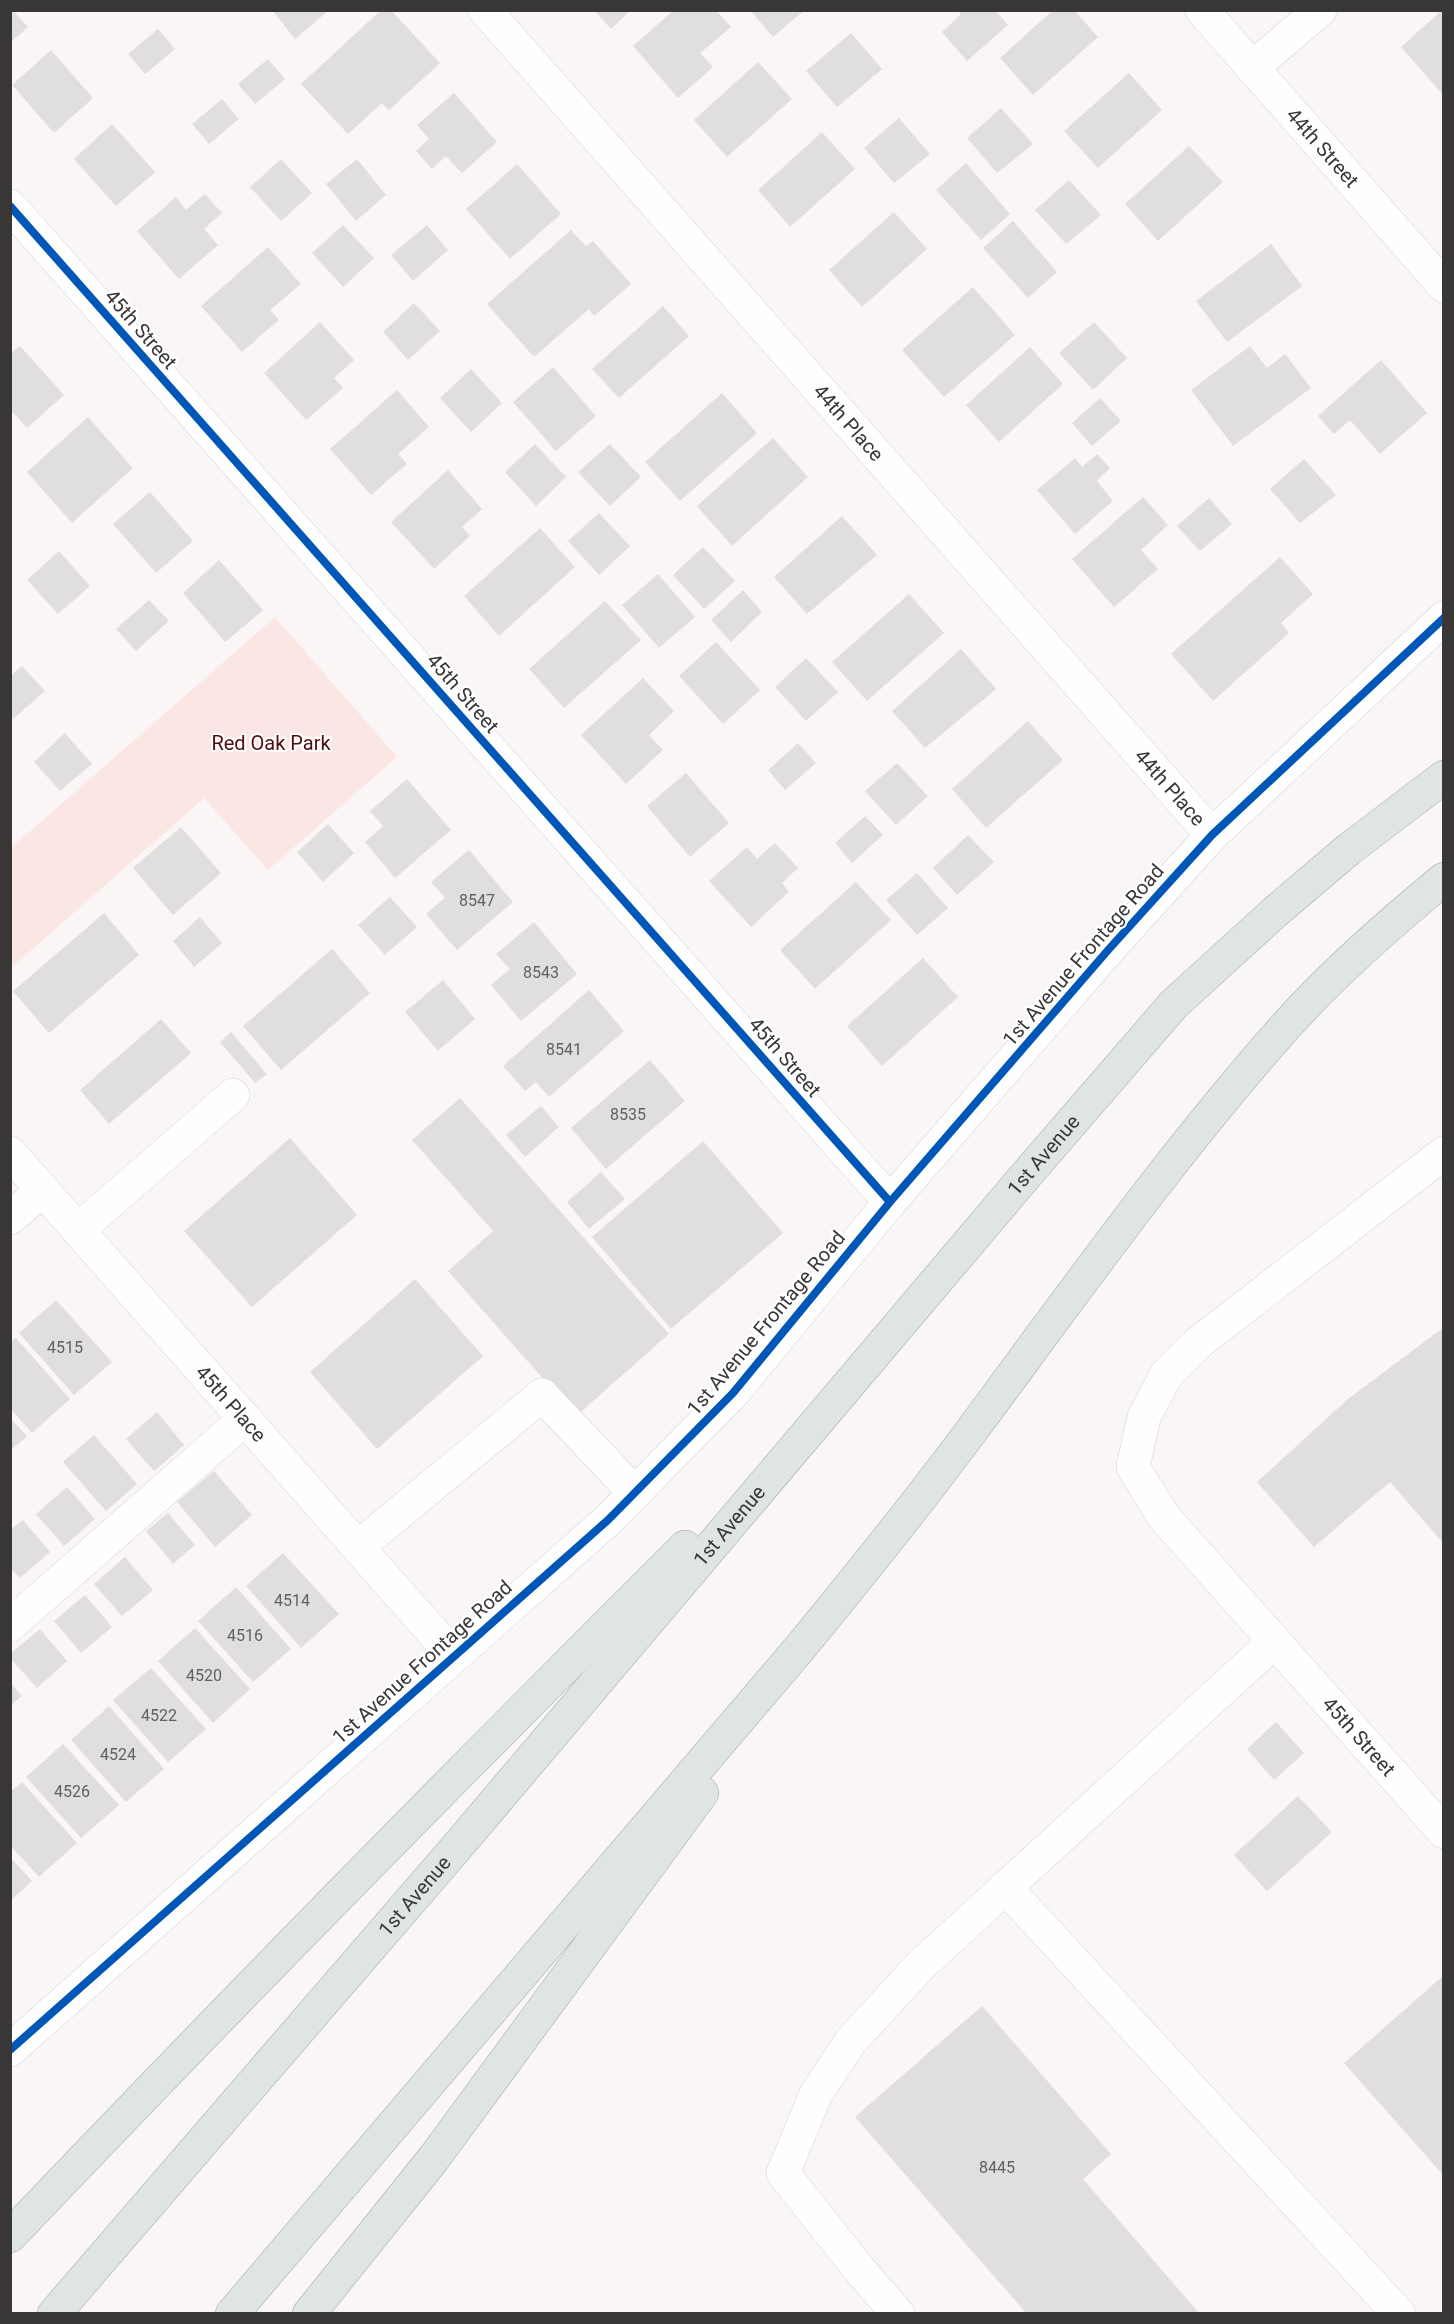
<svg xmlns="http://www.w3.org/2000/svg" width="1454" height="2324" font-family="Roboto,sans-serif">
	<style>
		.green { fill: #fbe6e4 }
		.building { fill: #e1dede }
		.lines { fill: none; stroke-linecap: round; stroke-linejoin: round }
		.minor-casing { stroke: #d6d3d3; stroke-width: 34 }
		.major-casing { stroke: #9ea8a5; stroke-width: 34 }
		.minor { stroke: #fefefe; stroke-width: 33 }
		.major { stroke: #dee5e2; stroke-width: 33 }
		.cycleway-casing { stroke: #fff; stroke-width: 11 }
		.cycleway { stroke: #0057b8; stroke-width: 8 }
		.labels { text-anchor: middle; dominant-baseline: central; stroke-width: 4.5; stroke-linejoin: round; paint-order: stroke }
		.number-label { font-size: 16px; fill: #636060 }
		.street-label { font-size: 20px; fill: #393636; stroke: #fff }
		.park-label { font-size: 20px; fill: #500c0e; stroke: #fff }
	</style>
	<rect width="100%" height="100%" fill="#faf6f6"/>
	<path class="green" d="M275,617L397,757L268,870L204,798L11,968V848Z"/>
	<path class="building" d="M10,10H17L15,13L28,27L10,43Z
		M272,10H329L295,39Z
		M381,10H391L440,63L389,110L382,103L348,134L301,84Z
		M594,10H631L611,29Z
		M674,10H716L731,27L700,53L713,67L678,98L633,46Z
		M750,10H805L773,37Z
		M958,10H995L1008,25L967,61L942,32L961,14Z
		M1053,10H1074L1098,37L1033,95L1000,58Z
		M1442,10H1444V96L1401,47Z
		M158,29L175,49L145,74L128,54Z
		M851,33L882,69L837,107L806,71Z
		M51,50L93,98L54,133L12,85Z
		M268,59L285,79L255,104L238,84Z
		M758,62L792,99L727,157L694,120Z
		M1129,73L1162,110L1098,168L1064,131Z
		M454,93L497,142L462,173L446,156L432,169L416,151L429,139L417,125Z
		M222,99L239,119L209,144L192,124Z
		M1001,108L1033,144L997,173L967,138Z
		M899,118L930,154L894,183L864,148Z
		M112,124L155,172L116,206L74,159Z
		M822,132L855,169L790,227L758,190Z
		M1189,146L1223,182L1158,241L1125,204Z
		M281,159L312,193L281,221L250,187Z
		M357,159L386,195L356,221L326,184Z
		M966,163L1010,214L981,240L936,190Z
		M517,164L561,214L510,259L466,209Z
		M1069,180L1101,215L1066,244L1035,210Z
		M205,194L222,213L204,229L218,245L179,279L137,231L176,197L186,210Z
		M894,212L927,249L862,307L829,270Z
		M1013,221L1057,272L1028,298L983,248Z
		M343,225L374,258L343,287L312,253Z
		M427,225L448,250L413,281L391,255Z
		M571,230L586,246L593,241L631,284L594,316L589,309L534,357L487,304Z
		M1271,244L1302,286L1227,342L1196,301Z
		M268,247L301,284L270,310L279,320L242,352L201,306Z
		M973,287L1015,335L944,397L902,350Z
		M414,303L440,331L408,360L383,332Z
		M663,306L689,336L619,398L592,369Z
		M320,322L354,360L334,378L343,388L306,420L264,373Z
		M1094,322L1127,358L1093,390L1059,353Z
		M20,346L64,395L27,428L10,409V354Z
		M1250,346L1267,368L1285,354L1311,388L1233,446L1191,390Z
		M1030,347L1063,384L999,442L966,405Z
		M1381,360L1427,413L1380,454L1350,420L1334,434L1318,416Z
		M553,367L596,416L556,451L513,402Z
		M471,369L502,403L471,432L440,398Z
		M397,390L429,427L398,454L407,464L371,495L330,449Z
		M722,393L757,433L680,501L645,462Z
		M1100,398L1121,421L1092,446L1072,423Z
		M88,417L133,468L72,523L27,472Z
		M773,438L808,477L732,546L697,506Z
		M535,444L566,477L536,506L505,472Z
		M610,444L641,477L610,506L578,472Z
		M1097,454L1110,468L1097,481L1113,501L1075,534L1037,490L1075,458L1082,467Z
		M1304,459L1336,495L1300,523L1270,489Z
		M448,470L482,509L462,527L470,536L434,569L391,522Z
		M150,492L193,541L156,573L113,524Z
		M1143,497L1168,525L1141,550L1158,569L1114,607L1072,559Z
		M1209,498L1232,524L1200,551L1177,526Z
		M599,513L630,546L599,575L568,541Z
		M842,516L877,555L807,614L774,577Z
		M540,528L575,567L499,636L464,596Z
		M703,547L735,581L704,609L673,575Z
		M59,551L90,586L58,614L27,580Z
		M1280,557L1313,594L1281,623L1289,633L1213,701L1171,654Z
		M219,560L263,610L225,642L183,593Z
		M658,574L695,617L659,648L622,605Z
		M743,590L762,612L731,642L711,620Z
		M909,594L944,633L867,701L832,662Z
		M149,600L169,621L136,651L116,629Z
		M605,601L641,640L564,708L529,669Z
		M716,642L760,690L723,724L679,676Z
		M961,649L996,689L925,748L892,711Z
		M806,658L838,692L806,721L775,687Z
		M22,666L45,691L13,719L10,716V676Z
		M643,678L674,711L649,735L663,750L626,784L581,735Z
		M1028,721L1063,760L986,828L952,789Z
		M65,733L92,764L60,791L34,762Z
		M798,743L816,763L785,790L768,770Z
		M897,763L928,796L896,825L865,791Z
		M686,773L729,823L690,857L647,806Z
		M407,779L451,830L395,878L365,842L383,826L370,811Z
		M865,816L883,835L852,863L835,843Z
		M328,824L354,853L323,882L297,852Z
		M181,827L221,873L173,915L133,868Z
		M968,835L994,862L957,895L933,868Z
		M775,843L798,868L782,883L789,892L751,927L709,881L747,847L757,859Z
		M469,850L513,902L457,950L426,914L445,898L431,882Z
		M917,873L948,908L917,935L886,900Z
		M856,882L891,920L815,989L780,950Z
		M390,897L417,927L385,955L358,925Z
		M104,913L139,955L49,1033L13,991Z
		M200,917L222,943L194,967L173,941Z
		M534,922L577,974L521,1021L491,985L510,969L496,954Z
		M332,949L370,993L281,1070L243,1026Z
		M923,958L958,997L882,1066L847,1026Z
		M443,980L475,1019L438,1051L405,1012Z
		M589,990L624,1031L549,1097L536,1082L525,1091L503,1066Z
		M161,1019L191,1053L109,1124L80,1090Z
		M231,1032L267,1074L255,1083L220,1042Z
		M650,1060L685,1101L606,1169L571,1128Z
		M460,1098L669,1334L576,1416L448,1271L493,1231L412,1140Z
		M541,1106L559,1127L525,1157L506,1135Z
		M290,1138L357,1215L252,1307L184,1231Z
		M703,1141L783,1233L671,1329L592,1237Z
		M601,1172L625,1199L589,1229L567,1202Z
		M415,1279L483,1356L377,1449L310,1372Z
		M56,1300L112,1362L74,1395L19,1333Z
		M1444,1327V1544L1390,1482L1314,1547L1257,1482L1348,1399Z
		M16,1338L70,1399L32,1433L10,1408V1342Z
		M157,1412L184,1445L154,1471L126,1439Z
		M10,1418L27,1436L10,1451Z
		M94,1435L137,1484L106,1511L63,1462Z
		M214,1471L252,1515L215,1547L177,1502Z
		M67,1487L95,1519L64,1546L36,1514Z
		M168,1513L195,1545L173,1564L146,1531Z
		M23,1520L50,1552L20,1578L10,1568V1530Z
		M283,1553L339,1614L301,1648L246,1586Z
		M125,1557L153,1590L122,1616L94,1584Z
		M236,1587L291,1649L253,1682L198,1621Z
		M85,1595L112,1627L81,1653L54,1621Z
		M195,1628L250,1689L213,1723L158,1661Z
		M40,1629L67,1661L37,1688L10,1658V1654Z
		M151,1668L206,1729L168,1762L113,1700Z
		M10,1683L22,1696L10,1706Z
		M109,1706L164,1769L126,1802L71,1740Z
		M1276,1722L1304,1753L1274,1780L1247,1749Z
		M63,1744L119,1805L81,1838L26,1777Z
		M22,1782L77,1843L39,1877L10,1845V1792Z
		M1298,1796L1332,1832L1267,1891L1234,1855Z
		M10,1857L32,1881L10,1901Z
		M1444,1975V2176L1344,2063Z
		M982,2006L1111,2154L1083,2179L1200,2314H1027L855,2117Z"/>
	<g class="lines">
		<defs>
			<g id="minor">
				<path id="s1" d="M485,10L1212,835"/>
				<path id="s2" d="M1202,10L1444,286"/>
				<path d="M1252,68L1320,10"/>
				<path d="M10,206L890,1202"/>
				<path id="s3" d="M10,1153L453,1655"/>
				<path id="s4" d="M1444,1153L1198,1343L1166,1375L1144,1417L1133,1467L1164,1517L1444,1832"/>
				<path d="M10,1218L43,1190"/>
				<path d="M78,1230L233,1095"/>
				<path d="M358,1547L542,1395L635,1493"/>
				<path d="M10,1625L245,1419"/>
				<path d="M1005,1887L1399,2314"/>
				<path d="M10,2050L608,1520L733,1393L890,1202L1109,949L1212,835L1444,618"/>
				<path d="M898,2314L859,2269L783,2173L816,2094L851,2041L920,1966L1274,1642"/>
			</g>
			<g id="major">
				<path d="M10,2236C232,2003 457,1774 685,1547"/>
				<path id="s5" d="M54,2314L462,1841L1027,1174L1174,1004L1275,912L1349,849L1444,777"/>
				<path d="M232,2314L799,1649C859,1576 919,1502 975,1426C1075,1291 1173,1153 1285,1027C1333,973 1388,925 1444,879"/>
				<path d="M309,2314L434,2158L702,1793"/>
			</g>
		</defs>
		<use href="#minor" class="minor-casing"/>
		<use href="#major" class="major-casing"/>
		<use href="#minor" class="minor"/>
		<use href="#major" class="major"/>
		<defs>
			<path id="cycleway" d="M10,206L890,1202
				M10,2050L608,1520L733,1393L890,1202L1109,949L1212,835L1444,618"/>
		</defs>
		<use href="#cycleway" class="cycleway-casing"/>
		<use href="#cycleway" class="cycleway"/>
	</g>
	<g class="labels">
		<g class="number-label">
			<text x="477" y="900">8547</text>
			<text x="541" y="972">8543</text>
			<text x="564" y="1049">8541</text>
			<text x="628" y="1114">8535</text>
			<text x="65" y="1347">4515</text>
			<text x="292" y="1600">4514</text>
			<text x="245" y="1635">4516</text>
			<text x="204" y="1675">4520</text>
			<text x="159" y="1715">4522</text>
			<text x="118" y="1754">4524</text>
			<text x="72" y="1791">4526</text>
			<text x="997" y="2167">8445</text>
		</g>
		<g class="street-label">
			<text stroke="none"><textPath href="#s2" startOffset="183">44th Street</textPath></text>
			<text transform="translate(141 329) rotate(49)">45th Street</text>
			<text stroke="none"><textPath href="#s1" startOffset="550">44th Place</textPath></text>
			<text transform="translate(463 693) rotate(49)">45th Street</text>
			<text stroke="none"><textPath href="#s1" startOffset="1036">44th Place</textPath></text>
			<text transform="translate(1083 955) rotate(-49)">1st Avenue Frontage Road</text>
			<text transform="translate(785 1057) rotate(49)">45th Street</text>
			<text stroke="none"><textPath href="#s5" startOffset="1524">1st Avenue</textPath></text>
			<text transform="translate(766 1323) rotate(-50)">1st Avenue Frontage Road</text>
			<text stroke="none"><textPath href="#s3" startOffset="334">45th Place</textPath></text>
			<text stroke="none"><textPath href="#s5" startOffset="1038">1st Avenue</textPath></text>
			<text transform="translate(422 1662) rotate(-42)">1st Avenue Frontage Road</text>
			<text stroke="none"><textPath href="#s4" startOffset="807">45th Street</textPath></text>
			<text stroke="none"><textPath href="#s5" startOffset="552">1st Avenue</textPath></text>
		</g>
		<g class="park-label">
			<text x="271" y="743">Red Oak Park</text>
		</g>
	</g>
	<rect width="1454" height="2324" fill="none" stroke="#393636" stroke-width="24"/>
</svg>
